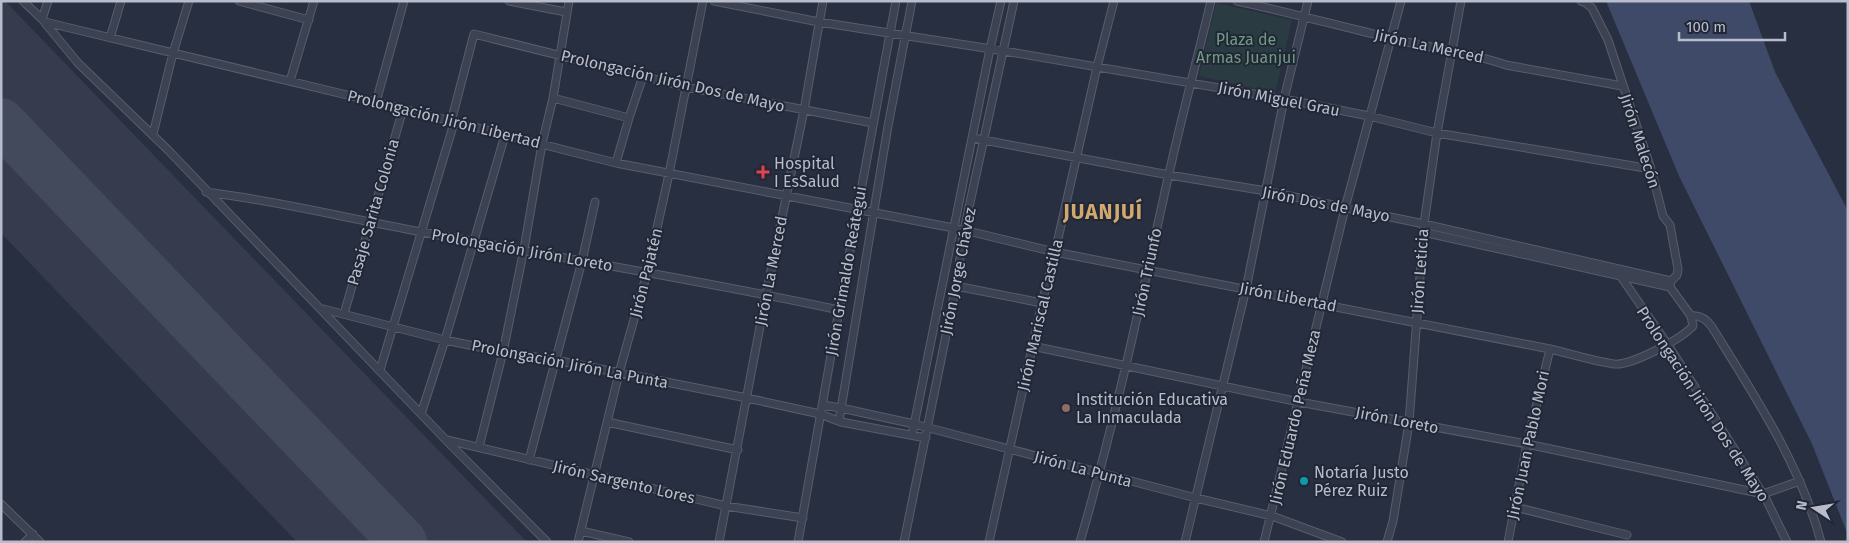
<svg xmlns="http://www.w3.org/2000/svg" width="1849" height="543" font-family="'Fira Sans',sans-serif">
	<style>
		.airport { fill: #363c4e }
		.green { fill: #2a3c42 }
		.water { fill: #3f4a69 }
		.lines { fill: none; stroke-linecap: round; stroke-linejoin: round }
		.runway { stroke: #434a5c; stroke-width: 48 }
		.minor-casing { stroke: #575d6b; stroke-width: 9 }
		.minor { stroke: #3c4251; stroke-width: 7 }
		.health-dot { fill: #e0444e; stroke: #212736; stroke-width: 2 }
		.education-dot { fill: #8d6e63; stroke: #212736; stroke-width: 2 }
		.culture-dot { fill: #0f9aa8; stroke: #212736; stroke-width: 2 }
		.labels { text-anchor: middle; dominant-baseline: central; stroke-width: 4; stroke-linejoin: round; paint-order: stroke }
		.park-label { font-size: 16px; fill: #719b81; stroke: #212736 }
		.street-label { font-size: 16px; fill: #b9bdcb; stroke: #212736 }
		.poi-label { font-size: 16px; fill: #b9bdcb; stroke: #212736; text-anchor: start }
		.district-label { font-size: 21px; font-weight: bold; letter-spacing: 1px; fill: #d1a86e; stroke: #212736 }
	</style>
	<rect width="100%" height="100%" fill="#282f41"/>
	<path class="airport" d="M1,1H5L527,542H297L1,233Z"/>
	<path class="green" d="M1216,3L1292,20L1275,93L1199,76Z"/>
	<path class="water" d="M1606,1H1749L1775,72L1848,211V535L1812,444L1679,176Z"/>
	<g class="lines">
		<path class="runway" d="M1,122L403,542"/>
		<defs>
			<path id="minor" d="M23,1L45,22L376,102L616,163L964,230L1055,252L1550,349C1571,354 1593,361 1614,364C1631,366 1681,339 1693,326L1691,316L1670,287L1671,281
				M239,1L309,20
				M509,1L566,12
				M714,1L819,22L1004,51L1284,99L1369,116L1437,133L1651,169
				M1237,1C1288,12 1339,26 1390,38C1429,48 1469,52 1506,65L1622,86
				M1581,1L1586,3L1592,8L1608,40L1651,169L1663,216L1670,225L1678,269L1677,275L1671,281
				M42,19L48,1
				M45,23L78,63L168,150L445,439L547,542
				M110,38L121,1
				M290,81L314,1
				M553,98L629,118
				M376,102L404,1
				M451,122L474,34L686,87L873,123
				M153,134L173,53L189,1
				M973,138L1169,175L1266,191L1424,224L1671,281
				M616,163L629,118L643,76
				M206,192C279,201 350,219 422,232C561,258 700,280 839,310
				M1423,232L1670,287
				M1615,268L1668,345L1766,499L1787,542
				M956,286L1042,303
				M323,309L445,340L503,352L555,360L747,398L820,414L841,422L926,438
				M344,314L403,109
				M1691,316C1700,315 1707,320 1712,327C1754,395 1800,463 1821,542
				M1032,346L1299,402L1527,444L1763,494L1800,481
				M380,370L454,123
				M822,405L841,408L914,424L1196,498L1272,516L1342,542
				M421,414L445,340L505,135
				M839,421L888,126L912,1
				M607,422L738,450
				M912,435L990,49L1001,1
				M447,440L726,506L803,518
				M479,447L503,352L524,249L542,144L553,98L569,1
				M529,460L582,261L595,202
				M1,504L40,542
				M1515,507L1627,535
				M581,531L629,542
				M25,542L33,534
				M578,542L619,373L647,273L669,174L703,1
				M719,542L766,295L804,110L823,1
				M798,542L839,310L896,1
				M904,542L956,286L964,230L1014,1
				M989,542L1042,303L1055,252L1097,67L1114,1
				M1080,542C1115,422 1141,300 1168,178C1181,119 1197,60 1211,1
				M1185,542L1246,289L1284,99L1308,1
				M1264,542L1345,208L1401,1
				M1387,542L1393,521L1409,423L1424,224L1437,133L1461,1
				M1508,542L1527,444L1550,349"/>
		</defs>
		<use href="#minor" class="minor-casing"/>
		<use href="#minor" class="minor"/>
	</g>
	<path class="health-dot" d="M760.5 164.5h5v5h5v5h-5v5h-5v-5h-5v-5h5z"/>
	<circle class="education-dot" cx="1066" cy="408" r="5"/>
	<circle class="culture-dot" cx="1304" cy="481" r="5"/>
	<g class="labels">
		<g class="park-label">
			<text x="1246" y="39">Plaza de<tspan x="1246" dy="18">Armas Juanjui</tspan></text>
		</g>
		<g class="street-label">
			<text transform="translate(1429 46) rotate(12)">Jirón La Merced</text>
			<text transform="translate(673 81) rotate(13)">Prolongación Jirón Dos de Mayo</text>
			<text transform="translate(1279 99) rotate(11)">Jirón Miguel Grau</text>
			<text transform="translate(444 119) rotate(14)">Prolongación Jirón Libertad</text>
			<text transform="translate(1640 141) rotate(72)">Jirón Malecón</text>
			<text transform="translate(1326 204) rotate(11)">Jirón Dos de Mayo</text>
			<text transform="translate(373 212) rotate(-74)">Pasaje Sarita Colonia</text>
			<text transform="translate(522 250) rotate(10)">Prolongación Jirón Loreto</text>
			<text transform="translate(771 271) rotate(-79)">Jirón La Merced</text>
			<text transform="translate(846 271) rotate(-80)">Jirón Grimaldo Reátegui</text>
			<text transform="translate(958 271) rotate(-79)">Jirón Jorge Chávez</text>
			<text transform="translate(1420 271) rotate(-86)">Jirón Leticia</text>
			<text transform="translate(1147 272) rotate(-78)">Jirón Triunfo</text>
			<text transform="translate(646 273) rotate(-76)">Jirón Pajatén</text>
			<text transform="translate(1288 297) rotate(11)">Jirón Libertad</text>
			<text transform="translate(1040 315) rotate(-77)">Jirón Mariscal Castilla</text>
			<text transform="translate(570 364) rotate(11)">Prolongación Jirón La Punta</text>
			<text transform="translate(1703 404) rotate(57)">Prolongación Jirón Dos de Mayo</text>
			<text transform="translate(1295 417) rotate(-77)">Jirón Eduardo Peña Meza</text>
			<text transform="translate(1397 420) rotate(11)">Jirón Loreto</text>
			<text transform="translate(1528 445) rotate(-78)">Jirón Juan Pablo Mori</text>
			<text transform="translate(1083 469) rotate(15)">Jirón La Punta</text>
			<text transform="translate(624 482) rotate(13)">Jirón Sargento Lores</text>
		</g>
		<g class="poi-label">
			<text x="774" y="163">Hospital<tspan x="774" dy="18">I EsSalud</tspan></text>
			<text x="1076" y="399">Institución Educativa<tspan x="1076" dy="18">La Inmaculada</tspan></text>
			<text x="1314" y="472">Notaría Justo<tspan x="1314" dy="18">Pérez Ruiz</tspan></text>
		</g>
		<g class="district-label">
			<text x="1103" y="212">JUANJUÍ</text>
		</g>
	</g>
	<rect width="1849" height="543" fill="none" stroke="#b9bdcb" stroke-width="5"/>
	<g transform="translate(1814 508) rotate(282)" stroke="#212736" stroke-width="4" paint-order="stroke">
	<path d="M0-4L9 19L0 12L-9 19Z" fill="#b9bdcb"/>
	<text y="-8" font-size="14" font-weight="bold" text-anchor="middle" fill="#b9bdcb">N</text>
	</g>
	<path d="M1679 32v8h106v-8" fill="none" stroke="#b9bdcb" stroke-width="2.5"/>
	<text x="1686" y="32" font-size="15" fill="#b9bdcb" stroke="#212736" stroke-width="4" paint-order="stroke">100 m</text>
</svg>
